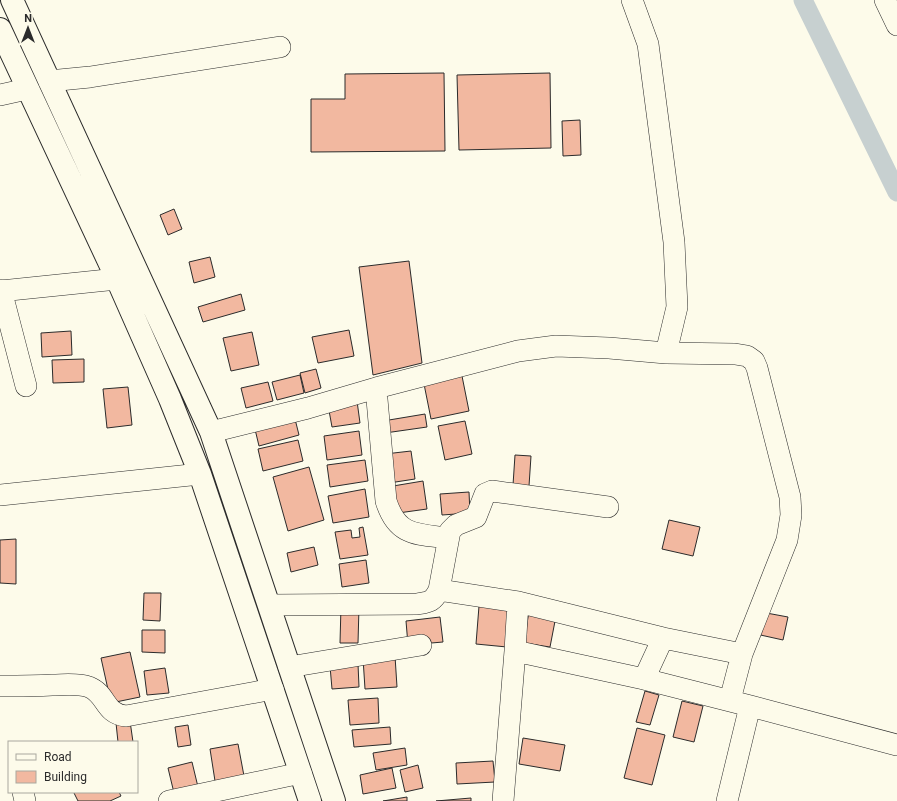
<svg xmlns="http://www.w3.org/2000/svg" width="897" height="801" font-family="Roboto,sans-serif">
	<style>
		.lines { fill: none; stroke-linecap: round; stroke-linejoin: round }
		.canal { stroke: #c7d0d0; stroke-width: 19 }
		.building { fill: #f2b8a0; stroke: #2b2b2b }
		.minor-casing { stroke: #2b2b2b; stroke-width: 22 }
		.highway-casing { stroke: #2b2b2b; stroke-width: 24 }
		.minor { stroke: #fdfbea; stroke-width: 21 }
		.highway { stroke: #fdfbea; stroke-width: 22 }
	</style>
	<rect width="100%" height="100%" fill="#fdfbea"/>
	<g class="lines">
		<path class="canal" d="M803,0L897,192"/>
	</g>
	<path class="building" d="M444,73L445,151L311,152V99H345V74Z
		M550,73L551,148L459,150L457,75Z
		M580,120L581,155L563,156L562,121Z
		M174,209L182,229L168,235L160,215Z
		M210,257L215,277L194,283L189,262Z
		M409,261L422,363L373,375L359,267Z
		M241,294L245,310L203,322L198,307Z
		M349,330L354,356L318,363L312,337Z
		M71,331L72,355L42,357L41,333Z
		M252,332L259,365L231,371L223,338Z
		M84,359V382L53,383L52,360Z
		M316,369L321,388L305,393L300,373Z
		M300,375L304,393L277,400L272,382Z
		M462,376L469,411L431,419L424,384Z
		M268,382L273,401L246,408L241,388Z
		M128,387L132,425L107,428L103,389Z
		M357,401L360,423L332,427L328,405Z
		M425,414L427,427L385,433L383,421Z
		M294,415L299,435L259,446L254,425Z
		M465,421L472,454L445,460L438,426Z
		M359,431L362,455L327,460L324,436Z
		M298,440L303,461L263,471L258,449Z
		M411,451L415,479L389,483L385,454Z
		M515,455L531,456L529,486L513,485Z
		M365,460L368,481L330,487L327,465Z
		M309,467L324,520L288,531L273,477Z
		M423,481L427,509L391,514L387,487Z
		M365,489L369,517L333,523L328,496Z
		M469,492L470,513L442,515L440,494Z
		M669,520L700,527L693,556L662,549Z
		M363,527L368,555L340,559L335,532L351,530L352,538L360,537L359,528Z
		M16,539V584L0,583V540Z
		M314,547L318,565L291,572L287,553Z
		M366,560L369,583L342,587L339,564Z
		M144,593H161L160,621L143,620Z
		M341,606L359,607L358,643H340Z
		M479,606L510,609L507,647L476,644Z
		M529,611L556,616L550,647L524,643Z
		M761,612L788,617L783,640L756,634Z
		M440,617L443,642L408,645L406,621Z
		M142,630H165V653L142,652Z
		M130,652L140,697L111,703L101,658Z
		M395,656L397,687L365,689L363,658Z
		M358,664L359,687L332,689L330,666Z
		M165,668L169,693L147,695L144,671Z
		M645,691L659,695L650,725L636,722Z
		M378,698L379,723L350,725L348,700Z
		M682,701L703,706L694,742L673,737Z
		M130,721L133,742H118L116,723Z
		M188,725L191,745L178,747L175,727Z
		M390,727L391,744L354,747L352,730Z
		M637,728L665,735L652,785L624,778Z
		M523,738L565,745L560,771L519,764Z
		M238,744L244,776L215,781L210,749Z
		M405,748L407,765L376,770L373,753Z
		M493,761L495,782L457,784L456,763Z
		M192,762L198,787L174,793L168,768Z
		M418,765L423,788L405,792L400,770Z
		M392,768L396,788L363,794L360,775Z
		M76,792H119L121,796L110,801H78L74,793Z
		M407,797V801H383Z
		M471,798V801H436Z"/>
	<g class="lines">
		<defs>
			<path id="minor" d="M632,0L648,44L674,242L677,307L666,353
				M885,0L897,25
				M49,81L90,77L280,47
				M0,95L27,89
				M1,290L26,386
				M0,291L117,279
				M376,388L386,501C397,536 416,534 448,538
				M211,432L308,408L376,388L518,351L556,346L609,348L666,353L735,354L747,356L754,361L757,368L790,497L791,515L787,540L742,654
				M0,495L200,474
				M439,590L518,602L515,651
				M518,602L663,638L742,654L730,700
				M269,605L417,604C429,602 433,602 439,590L450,531L456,525L476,517L485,494L492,491L608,507
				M289,667L421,645
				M644,679L663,638
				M0,686C17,686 35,686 52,685C64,685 78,683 89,687C107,694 104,714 126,716L273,689
				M750,706L897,745
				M23,792L25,801
				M169,801L301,773
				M503,801L515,651L644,679L750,706L727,801"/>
			<path id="highway" d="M12,0L211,432L334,801
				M0,29L117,279L170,399L200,474L310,801"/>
		</defs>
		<use href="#minor" class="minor-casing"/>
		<use href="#highway" class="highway-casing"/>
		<use href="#minor" class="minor"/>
		<use href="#highway" class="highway"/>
	</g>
	<rect x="8" y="741" width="130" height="52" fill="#fdfbea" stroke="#a9a89e"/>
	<rect x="16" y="754" width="20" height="6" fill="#fdfbea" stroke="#a9a89e"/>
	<text x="44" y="761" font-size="12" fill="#2b2b2b">Road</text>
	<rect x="16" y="771" width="20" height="12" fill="#f2b8a0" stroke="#a9a89e"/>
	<text x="44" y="781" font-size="12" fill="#2b2b2b">Building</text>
	<g transform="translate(28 28)" stroke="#fdfbea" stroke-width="3" paint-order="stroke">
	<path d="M0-3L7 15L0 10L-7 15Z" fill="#2b2b2b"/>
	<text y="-6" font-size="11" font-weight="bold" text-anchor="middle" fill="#2b2b2b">N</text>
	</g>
</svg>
